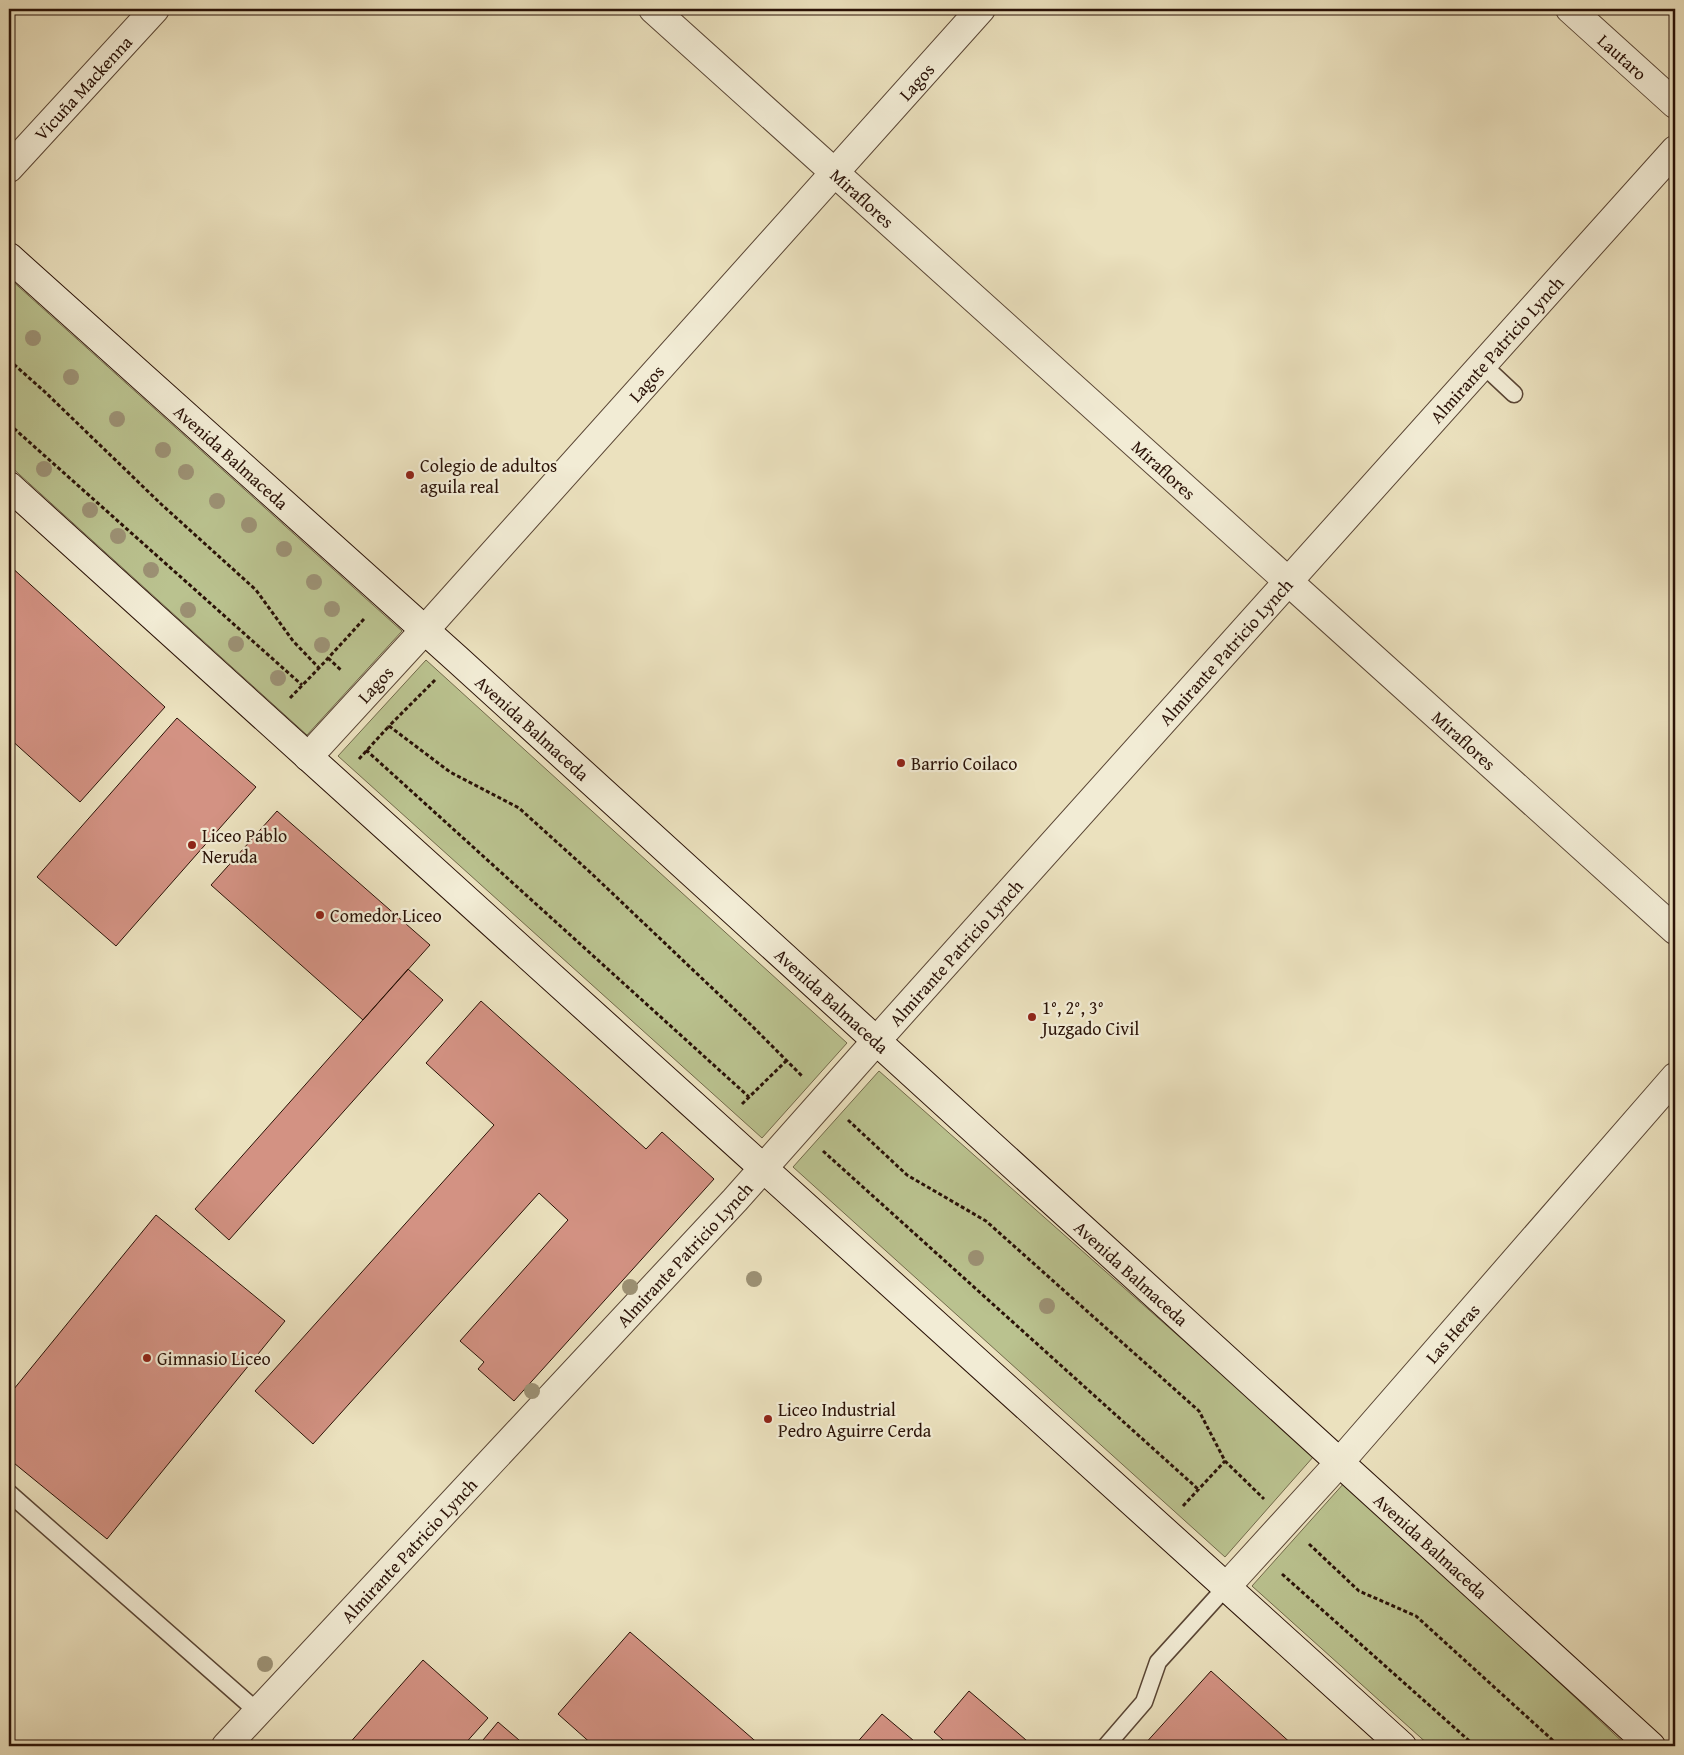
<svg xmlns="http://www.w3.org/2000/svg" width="1684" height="1755" font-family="'Gentium Book Plus',serif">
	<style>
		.green { fill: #bac28f; stroke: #726a4b }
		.building { fill: #d39283; stroke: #2a1207 }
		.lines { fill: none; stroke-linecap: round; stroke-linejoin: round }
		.service-casing { stroke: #5a4635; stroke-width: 19 }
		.minor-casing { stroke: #5a4635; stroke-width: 30 }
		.tertiary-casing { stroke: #5a4635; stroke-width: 30 }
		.secondary-casing { stroke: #2a1207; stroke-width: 30 }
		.path { stroke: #2a1207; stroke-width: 3; stroke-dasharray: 4 2.5; stroke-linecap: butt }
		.service { stroke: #f2ecd5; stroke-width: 16 }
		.minor { stroke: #f2ecd5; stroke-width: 28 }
		.tertiary { stroke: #f2ecd5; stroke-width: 28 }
		.secondary { stroke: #f2ecd5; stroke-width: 28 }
		.tree { fill: #9c9174 }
		.poi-dot { fill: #8f2418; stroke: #f2ecd5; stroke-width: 2 }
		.labels { text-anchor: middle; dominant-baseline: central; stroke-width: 4.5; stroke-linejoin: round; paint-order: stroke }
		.street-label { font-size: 18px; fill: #2a1207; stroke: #f2ecd5 }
		.poi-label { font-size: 18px; fill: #2a1207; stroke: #f2ecd5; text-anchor: start }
	</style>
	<rect width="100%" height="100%" fill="#ebe1be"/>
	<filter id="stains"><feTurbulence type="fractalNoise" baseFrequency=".004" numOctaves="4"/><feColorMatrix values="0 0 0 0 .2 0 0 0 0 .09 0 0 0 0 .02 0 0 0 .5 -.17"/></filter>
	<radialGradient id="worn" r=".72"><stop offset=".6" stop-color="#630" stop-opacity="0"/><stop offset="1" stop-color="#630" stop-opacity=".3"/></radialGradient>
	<path class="green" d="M9,278L402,631L307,735L9,465Z
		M426,660L847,1043L762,1138L338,756Z
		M879,1071L1314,1456L1225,1557L793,1167Z
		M1345,1482L1627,1746H1430L1252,1586Z"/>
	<path class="building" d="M9,565L165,707L80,802L9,738Z
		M177,718L256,787L116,946L37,877Z
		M277,811L430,945L363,1020L211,885Z
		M408,969L443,1000L229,1240L195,1209Z
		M481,1001L646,1149L662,1132L714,1179L514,1401L478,1369L484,1362L460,1341L568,1220L539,1193L313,1444L255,1391L494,1125L426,1063Z
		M156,1215L285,1321L107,1539L9,1459V1395Z
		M630,1632L761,1746H594L558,1714Z
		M423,1660L488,1718L463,1746H347Z
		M1211,1671L1294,1746H1143Z
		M969,1691L1033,1746H950L934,1732Z
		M882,1714L920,1746H854Z
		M498,1722L526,1746H478Z"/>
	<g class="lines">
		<defs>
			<path id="service" d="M1483,365L1514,394
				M9,1493L258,1712
				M1106,1746L1144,1702L1158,1662L1226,1587"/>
			<g id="minor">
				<path id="s1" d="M653,9L1675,930"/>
				<path id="s2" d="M9,168L155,9"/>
				<path id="s3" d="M308,757L431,623L981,9"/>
				<path id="s4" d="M1226,1587L1339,1463L1675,1077"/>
				<path id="s5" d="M226,1746L735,1200L877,1040L1675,150"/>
			</g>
			<g id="tertiary">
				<path id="s6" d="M1570,9L1675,104"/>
			</g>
			<g id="secondary">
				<path id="s7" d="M9,257L457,659L1651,1746"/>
				<path d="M9,486L1402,1746"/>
			</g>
		</defs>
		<use href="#service" class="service-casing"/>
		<use href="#minor" class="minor-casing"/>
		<use href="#tertiary" class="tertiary-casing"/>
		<use href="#secondary" class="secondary-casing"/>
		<path class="path" d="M9,360L45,392L161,504L256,590L293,641L319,668L364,619
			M9,424L302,685
			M328,658L342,671
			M435,680L389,726L450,772L519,808L591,873L751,1025L802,1076
			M290,698L319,668
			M366,750L749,1097
			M359,759L389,726
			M742,1104L786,1061
			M848,1120L907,1175L986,1221L1199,1411L1225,1461L1264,1499
			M823,1151L1198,1489
			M1183,1506L1225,1461
			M1309,1544L1359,1591L1416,1616L1559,1746
			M1282,1574L1475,1746"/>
		<use href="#service" class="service"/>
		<use href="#minor" class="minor"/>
		<use href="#tertiary" class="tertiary"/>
		<use href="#secondary" class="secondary"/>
	</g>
	<g class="tree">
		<circle cx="33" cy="338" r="8"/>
		<circle cx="71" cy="377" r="8"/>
		<circle cx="117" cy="419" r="8"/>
		<circle cx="163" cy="450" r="8"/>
		<circle cx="44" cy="469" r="8"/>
		<circle cx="186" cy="472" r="8"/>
		<circle cx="217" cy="501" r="8"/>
		<circle cx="90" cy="510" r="8"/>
		<circle cx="249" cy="525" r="8"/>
		<circle cx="118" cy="536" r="8"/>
		<circle cx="284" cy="549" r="8"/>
		<circle cx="151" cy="570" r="8"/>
		<circle cx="314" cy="582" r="8"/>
		<circle cx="332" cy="609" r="8"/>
		<circle cx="188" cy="610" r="8"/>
		<circle cx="236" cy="644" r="8"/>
		<circle cx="322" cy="645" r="8"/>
		<circle cx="278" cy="678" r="8"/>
		<circle cx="976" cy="1258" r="8"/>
		<circle cx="754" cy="1279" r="8"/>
		<circle cx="630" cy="1287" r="8"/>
		<circle cx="1047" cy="1306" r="8"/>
		<circle cx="532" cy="1391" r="8"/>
		<circle cx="265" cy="1664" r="8"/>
	</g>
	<g class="poi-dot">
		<circle cx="410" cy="475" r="5"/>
		<circle cx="901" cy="763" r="5"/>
		<circle cx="192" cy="845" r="5"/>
		<circle cx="320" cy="915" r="5"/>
		<circle cx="1032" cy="1017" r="5"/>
		<circle cx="147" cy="1358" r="5"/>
		<circle cx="768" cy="1419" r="5"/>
	</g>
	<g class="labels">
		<g class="street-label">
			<text stroke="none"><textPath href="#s6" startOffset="71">Lautaro</textPath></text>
			<text stroke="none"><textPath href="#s3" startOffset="909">Lagos</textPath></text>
			<text stroke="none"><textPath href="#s2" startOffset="109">Vicuña Mackenna</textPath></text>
			<text stroke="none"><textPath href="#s1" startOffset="282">Miraflores</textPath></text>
			<text stroke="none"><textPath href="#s5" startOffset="1888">Almirante Patricio Lynch</textPath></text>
			<text stroke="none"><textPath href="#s3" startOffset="504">Lagos</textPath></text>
			<text stroke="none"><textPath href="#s7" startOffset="299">Avenida Balmaceda</textPath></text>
			<text stroke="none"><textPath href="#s1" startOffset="688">Miraflores</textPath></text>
			<text stroke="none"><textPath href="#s5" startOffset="1482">Almirante Patricio Lynch</textPath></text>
			<text stroke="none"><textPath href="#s3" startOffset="99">Lagos</textPath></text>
			<text stroke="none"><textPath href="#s7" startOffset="704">Avenida Balmaceda</textPath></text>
			<text stroke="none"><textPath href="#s1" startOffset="1092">Miraflores</textPath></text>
			<text stroke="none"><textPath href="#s5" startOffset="1078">Almirante Patricio Lynch</textPath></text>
			<text stroke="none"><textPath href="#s7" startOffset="1109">Avenida Balmaceda</textPath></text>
			<text stroke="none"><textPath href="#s5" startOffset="672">Almirante Patricio Lynch</textPath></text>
			<text stroke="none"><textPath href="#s7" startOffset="1514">Avenida Balmaceda</textPath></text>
			<text stroke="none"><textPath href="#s4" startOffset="340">Las Heras</textPath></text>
			<text stroke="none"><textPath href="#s7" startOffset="1919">Avenida Balmaceda</textPath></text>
			<text stroke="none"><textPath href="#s5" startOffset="268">Almirante Patricio Lynch</textPath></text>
		</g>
		<g class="poi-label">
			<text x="420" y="465">Colegio de adultos<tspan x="420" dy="21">aguila real</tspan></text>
			<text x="911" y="763">Barrio Coilaco</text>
			<text x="202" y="835">Liceo Pablo<tspan x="202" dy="21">Neruda</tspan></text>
			<text x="330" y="915">Comedor Liceo</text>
			<text x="1042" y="1007">1°, 2°, 3°<tspan x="1042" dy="21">Juzgado Civil</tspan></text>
			<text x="157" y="1358">Gimnasio Liceo</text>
			<text x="778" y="1409">Liceo Industrial<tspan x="778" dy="21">Pedro Aguirre Cerda</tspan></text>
		</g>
	</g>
	<rect width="1684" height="1755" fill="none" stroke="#ebe1be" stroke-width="30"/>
	<rect x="10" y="10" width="1664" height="1735" fill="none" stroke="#2a1207" stroke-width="2.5"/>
	<rect x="15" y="15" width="1654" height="1725" fill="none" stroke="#2a1207"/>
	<rect width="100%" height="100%" filter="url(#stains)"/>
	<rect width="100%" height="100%" fill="url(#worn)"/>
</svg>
